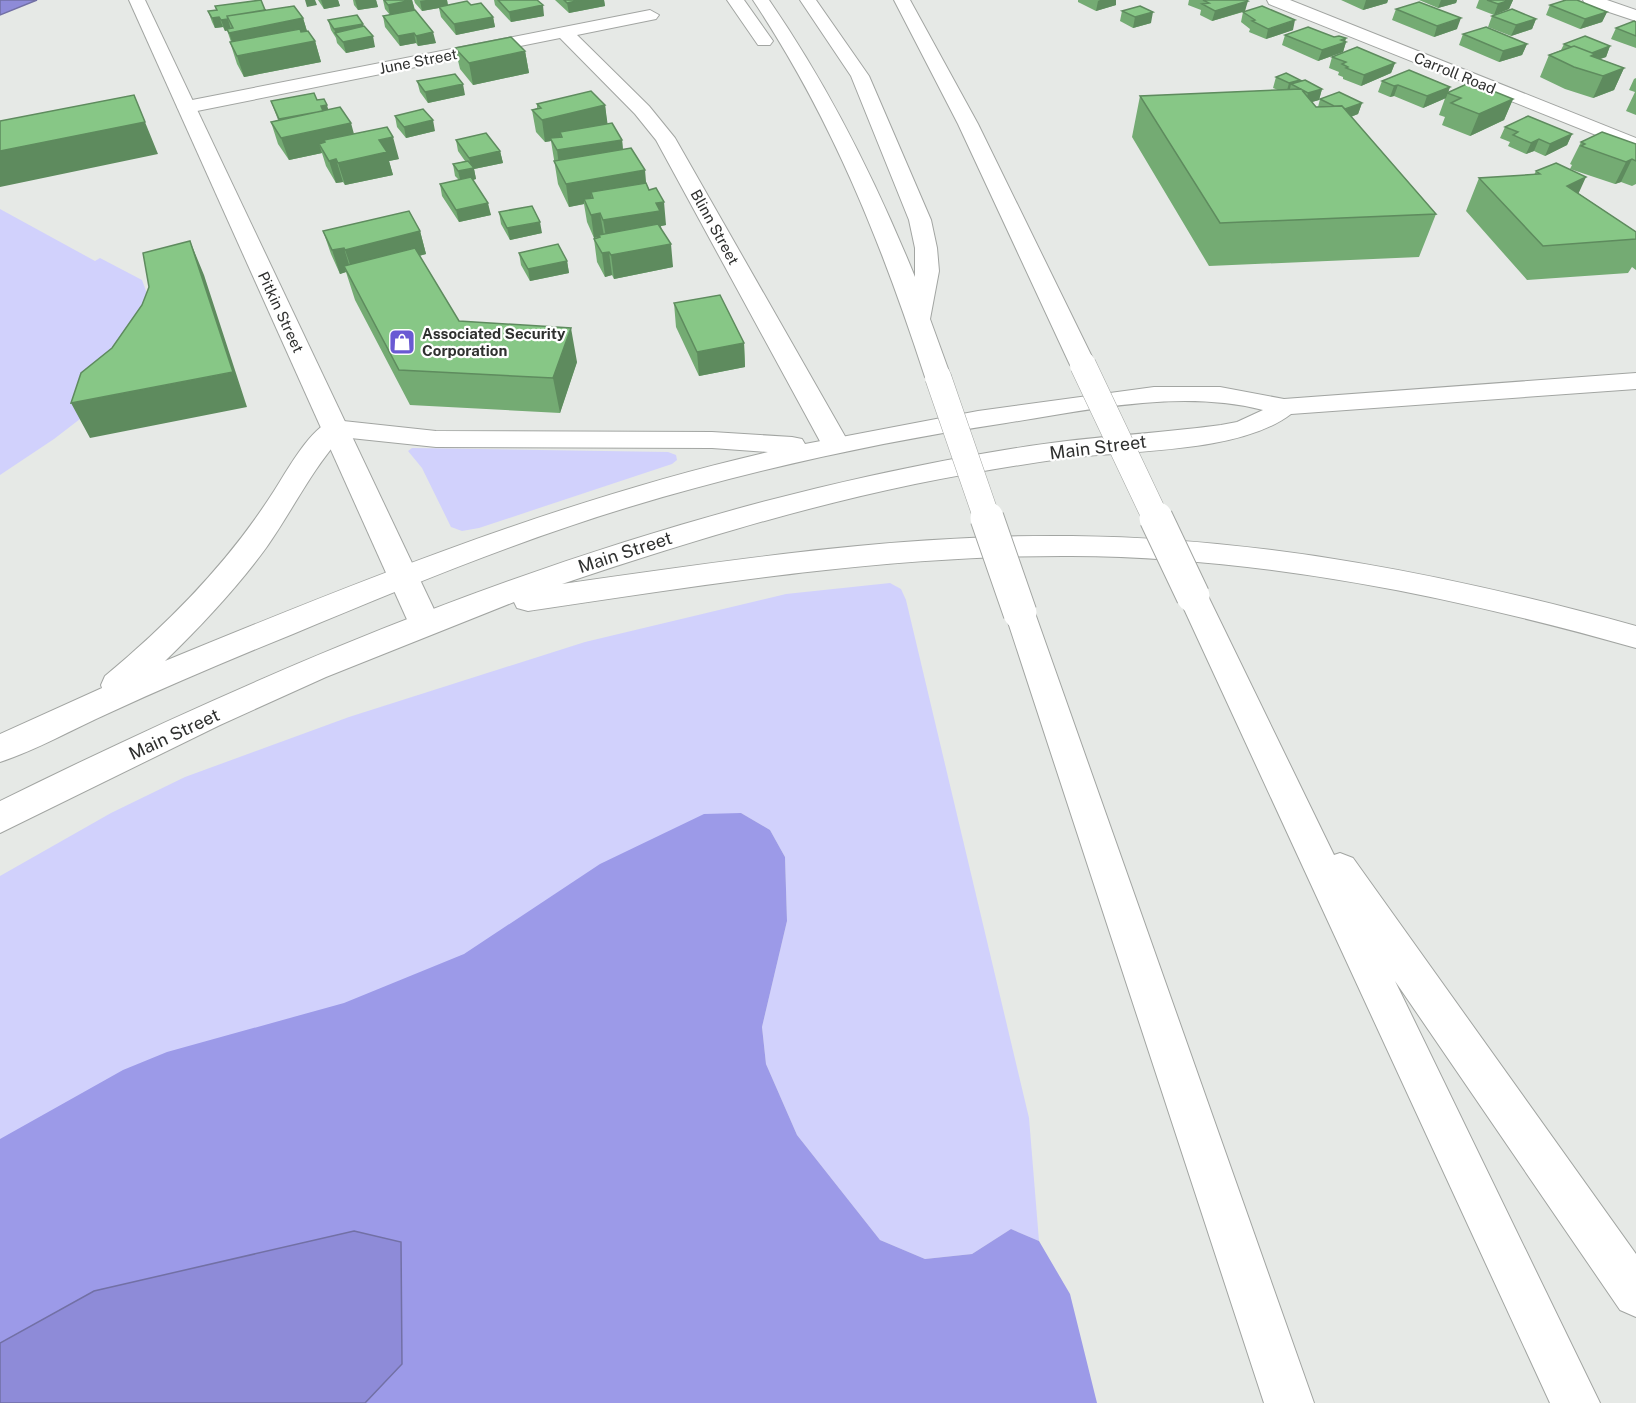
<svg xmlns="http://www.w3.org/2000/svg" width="1636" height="1403" font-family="'Public Sans',sans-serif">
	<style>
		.green { fill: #d1d1fc }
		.forest { fill: #9c9ae8 }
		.water { fill: #8e8bd8; stroke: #7270a5; stroke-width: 1.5 }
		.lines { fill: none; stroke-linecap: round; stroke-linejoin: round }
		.minor-casing { stroke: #a2a5a2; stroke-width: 2 }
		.major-casing { stroke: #a2a5a2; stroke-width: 2 }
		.highway-casing { stroke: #a2a5a2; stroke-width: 2 }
		.minor { fill: #fff; fill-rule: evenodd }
		.major { fill: #fff; fill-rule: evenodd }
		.highway { fill: #fff; fill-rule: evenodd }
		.highway-bridge-far1-casing { stroke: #a2a5a2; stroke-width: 27; stroke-linecap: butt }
		.highway-bridge-casing { stroke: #a2a5a2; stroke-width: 35; stroke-linecap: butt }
		.highway-bridge-far1 { stroke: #fff; stroke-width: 26 }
		.highway-bridge { stroke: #fff; stroke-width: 33 }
		.wall { fill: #74ab73 }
		.shaded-wall { fill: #5e8b5e }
		.building { fill: #87c786; stroke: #5e8b5e; stroke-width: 1.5 }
		.labels { text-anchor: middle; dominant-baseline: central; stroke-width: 4.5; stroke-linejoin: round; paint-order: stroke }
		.far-street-label { font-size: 15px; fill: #2f302f; stroke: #fff }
		.far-poi-label { font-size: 15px; font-weight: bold; fill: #2f302f; stroke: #fff; text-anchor: start }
		.street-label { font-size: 18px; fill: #2f302f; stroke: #fff }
	</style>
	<rect width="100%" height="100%" fill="#e6e9e6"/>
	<path class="green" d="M0,209L95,261L100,258L142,280L153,310L106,399L54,439L0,475Z
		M412,448L668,452L676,455L677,460L672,464L479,528L462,531L451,527L422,468L408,451Z
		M890,583L901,589L906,600L1029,1118L1039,1241L1011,1229L972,1254L925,1259L880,1240L797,1135L766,1064L762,1027L787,921L785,857L770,830L741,813L0,1403V876L111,813L185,777L349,717L585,642L786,594Z"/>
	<path class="forest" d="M741,813L770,830L785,857L787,921L762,1027L766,1064L797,1135L880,1240L925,1259L972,1254L1011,1229L1039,1241L1070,1294L1097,1403H0V1139L123,1070L167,1052L344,1003L464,954L600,864L704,814Z"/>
	<path class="water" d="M0,0H37L0,15Z
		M354,1231L401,1242L402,1364L365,1403H0V1343L94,1291Z"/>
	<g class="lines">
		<defs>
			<path id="minor" d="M1267,0H1290L1636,138V151L1269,4Z
				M1583,0H1607L1636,10V21L1585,4Z
				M650,10L659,15L656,19L577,35L649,106L675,138L850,445L846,451L836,453L826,451L822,445L656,140L635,114L560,38L187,113L177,107L187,101Z"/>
			<path id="major" d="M129,0H145L441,624L436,632L425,635L414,632L409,624Z"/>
			<path id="highway" d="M727,0H744L773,41L770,45H758Z
				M753,0H769C829,87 875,179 915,277V248L909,220L851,76L800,0H816L869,76L931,220L937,248L939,271L930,319L951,377L947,382L938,385L929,382L925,377C881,242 832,119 753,0Z
				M894,0H910L978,124L1096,365L1092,370L1083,373L1074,370L1070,365L958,124Z
				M1636,373V389L1291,414C1240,453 1131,450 1067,458C1016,465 965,474 915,484C795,509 678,545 562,584C730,560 901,534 1072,536C1264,538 1451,575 1636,626V648C1452,596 1263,557 1071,556C889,555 708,584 528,611L517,608L514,602L326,677L220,725L0,833V801C278,664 565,543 870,476C935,462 1001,449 1067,441C1118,435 1170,432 1221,425L1237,422L1263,410C1180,389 1089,410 1006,423C878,442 752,470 629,507C514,542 403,588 293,634C231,659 170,685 109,713C73,729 37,750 0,762V734L102,688L101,685L105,676C170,622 228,563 274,491C287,471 311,426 334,420L436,431L712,432L792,437L802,439L805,444L978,411L1154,387H1220L1284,399ZM341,437L436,447L712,448L768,452C560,500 362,580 165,661C201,626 236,589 266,548C292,511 311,471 341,437Z
				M1193,585L1204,588L1208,596L1334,855L1340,853L1353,858L1636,1254V1317L1620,1310L1395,981L1600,1403H1550L1178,596L1182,588Z
				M1020,602L1031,605L1035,613L1314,1403H1264L1005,613L1009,605Z"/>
		</defs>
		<use href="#minor" class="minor-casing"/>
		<use href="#major" class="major-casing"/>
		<use href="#highway" class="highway-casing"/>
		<use href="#minor" class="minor"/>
		<use href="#major" class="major"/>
		<use href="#highway" class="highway"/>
		<defs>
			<path id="highway-bridge-far1" d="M1083,365L1156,519
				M938,377L987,519"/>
			<path id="highway-bridge" d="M987,518L1020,613
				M1156,518L1193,596"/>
		</defs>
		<use href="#highway-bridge-far1" class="highway-bridge-far1-casing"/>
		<use href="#highway-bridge" class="highway-bridge-casing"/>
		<use href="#highway-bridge-far1" class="highway-bridge-far1"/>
		<use href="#highway-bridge" class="highway-bridge"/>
	</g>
	<path class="wall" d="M318,0H338L340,6L324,9Z
		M353,0H376L378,7L358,10L354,5Z
		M383,0H412L415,10L436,43L418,46L416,43L400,46L385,27L383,16L390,15L385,9Z
		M414,0H447L448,5H471L493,17L495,27L456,35L441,17L439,8L422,11L415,3Z
		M494,0H537L544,16L511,22L495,5Z
		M555,0H604L605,6L569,13Z
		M1078,0H1116V5L1096,11L1078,2Z
		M1189,0H1246L1245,11L1293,30L1266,39L1249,32L1250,29L1241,22L1243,12L1212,21L1200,15L1201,10L1188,5Z
		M1341,0H1388L1387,3L1363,10Z
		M1419,0H1457L1456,3L1438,8Z
		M1479,0H1513L1509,9L1494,15L1476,8Z
		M1550,5L1607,12L1602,22L1580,29L1546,15Z
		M215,6L265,10L303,18L307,31L315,41L321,62L244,77L237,64L230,42H231L227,30L225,31L223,27L215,28L212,22L208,11L216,10Z
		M1396,9L1457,29L1434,37L1392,20Z
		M1122,11L1151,23L1133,28L1120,21Z
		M1492,16L1536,19L1532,29L1511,36L1488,27Z
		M328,20L363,26L375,47L346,53L337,43L336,38L331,30Z
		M1636,22V48L1611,39L1616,28Z
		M1463,34L1527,44L1522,55L1499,62L1459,45Z
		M1285,35L1346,38L1345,41L1346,42L1343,52L1318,61L1282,45Z
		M1564,44L1610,46L1606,57L1600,59L1624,68L1614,90L1593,98L1565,89L1540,77L1549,55L1561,50Z
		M455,48L525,51L529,73L473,85L460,69Z
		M1332,57L1395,63L1391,73L1361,86L1343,79V77L1338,75L1339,72L1329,68Z
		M1276,77L1299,82L1322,89L1319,100L1312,102L1316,107H1318L1320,99L1362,103L1358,114L1351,117L1436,214L1419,257L1209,266L1132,137L1140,96L1278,90L1273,88Z
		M1636,78V115L1626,111L1635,92L1629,90L1634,79Z
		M417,81L465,95L428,103L420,92Z
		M1382,81L1450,87L1446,98L1423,108L1394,96L1390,97L1378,92Z
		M1447,93L1513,99L1504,120L1470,136L1442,125L1445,117L1439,115Z
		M317,100L328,109L354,134L399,159L389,161L393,175L345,185L343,182L336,183L326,166L322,153L289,160L278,144L271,122L278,120L271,101Z
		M537,104L605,105L607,124L622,140L623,150L646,183L666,225L661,226V229L673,267L614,279L612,275L605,277L597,262L594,239L599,238V237L594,238L587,222L584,204L569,207L558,184L551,141L545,142L536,132L532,110L537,108Z
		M395,116L435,131L406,138L397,127Z
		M1505,127L1572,134L1567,145L1545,156L1534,151L1526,154L1508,146L1510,142L1500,138Z
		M456,140L500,151L503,163L474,169L476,179L473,180L491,215L459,222L442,196L440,184L459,180L455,176L453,164L465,161L458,151Z
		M1581,142L1636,144V184L1632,186L1621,182L1615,184L1570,169L1572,165L1570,164Z
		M1536,171L1578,193L1636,232V270L1632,267L1628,273L1527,280L1466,211L1479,178L1534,175Z
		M499,212L542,233L510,240L501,224Z
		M323,231H420L426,254L419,256L459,321L577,362L560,413L410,405L355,300L346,272L340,274L331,254Z
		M519,253L567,261L569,273L530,281L521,265Z
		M674,303L744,343L745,367L699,376L676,327Z"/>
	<path class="shaded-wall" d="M305,0H315L317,5L307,7Z
		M321,0H338L340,6L324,9Z
		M355,0H376L378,7L358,10Z
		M412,0L415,11L390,15L388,5Z
		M426,0H447L448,7H439V8L422,11L420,1Z
		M581,0H604L605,6L569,13L567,3Z
		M1100,0H1116V5L1096,11L1098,1Z
		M1366,0H1388L1387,3L1363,10Z
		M1441,0H1457L1456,3L1438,8Z
		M1507,0H1513L1509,9L1494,15L1498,4Z
		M1248,1L1245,11L1212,21L1215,11Z
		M543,5L544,16L511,22L509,12Z
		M1153,12L1151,23L1133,28L1135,17Z
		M1607,12L1602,22L1580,29L1585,19Z
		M219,17L223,27L215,28L212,18Z
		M493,17L495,27L456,35L454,24Z
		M303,18L309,38L236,54L229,33Z
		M1461,18L1457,29L1434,37L1437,26Z
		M228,19L231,30L225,31L221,20Z
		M1536,19L1532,29L1511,36L1516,25Z
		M1295,20L1293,30L1266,39L1268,29Z
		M363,24L366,35L336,34L334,29Z
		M433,32L436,43L418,46L416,36Z
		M414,33L416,43L400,46L398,36Z
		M373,36L375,47L346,53L343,42Z
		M1346,38L1345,42H1346L1343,52L1318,61L1322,50Z
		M315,41L321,62L244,77L237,56Z
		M1527,44L1522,55L1499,62L1503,51Z
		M1610,46L1606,57L1591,62L1589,54Z
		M525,51L529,73L473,85L469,63Z
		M1395,63L1391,73L1361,86L1364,75Z
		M1624,68L1614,90L1593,98L1603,76Z
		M1300,80L1298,87L1291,84L1289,93L1286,94L1289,83Z
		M463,84L465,95L428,103L425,92Z
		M1398,85L1394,96L1390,97L1394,86Z
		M1450,87L1446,98L1423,108L1427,96Z
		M1322,89L1319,100L1305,104L1308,93Z
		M134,95L158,154L0,187V151Z
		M1513,99L1504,120L1470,136L1479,114Z
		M1362,103L1358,114L1339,121L1343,110Z
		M327,105L330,116L325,117L321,106Z
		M605,105L608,127L560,132L561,139L550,138L551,141L545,142L542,120Z
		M433,120L435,131L406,138L404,127Z
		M351,123L357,145L319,144L322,153L289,160L281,138Z
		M1572,134L1567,145L1545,156L1550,144Z
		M393,137L399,159L389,161L393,175L345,185L338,163L379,140Z
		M1539,139L1534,151L1526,154L1531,143Z
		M622,140L624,162L560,173L557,150Z
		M500,151L503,163L474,169L476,179L461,183L458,171L471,169L469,158Z
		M336,159L343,182L336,183L329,161Z
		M1632,159L1621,182L1615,184L1626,162Z
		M645,170L647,193L593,198L591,192L592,203L584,199V204L569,207L566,184Z
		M1586,177L1571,210L1567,186Z
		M664,202L666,225L661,226L662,234L607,243L603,220L656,203Z
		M488,203L491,215L459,222L456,210Z
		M600,213L604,236L599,235V237L594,238L591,215Z
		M540,222L542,233L510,240L507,228Z
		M420,231L426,254L353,273L345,250Z
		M190,241L204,275L247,407L90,438L71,403L233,372Z
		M671,244L673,267L614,279L611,255Z
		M344,248L351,271L344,266L346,272L340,274L332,250Z
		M609,252L612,275L605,277L602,253Z
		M567,261L569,273L530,281L528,269Z
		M571,328L577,362L560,413L553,378Z
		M744,343L745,367L699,376L697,352Z"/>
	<path class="building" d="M261,0L265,10L227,16L228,19L221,20L219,17L212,18L208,11L217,10L215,6Z
		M384,0H412L388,5Z
		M498,0H537L543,5L509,12Z
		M564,0H581L567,3Z
		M1203,0H1246L1248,1L1215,11L1202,4L1209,3Z
		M1487,0H1510L1498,4Z
		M1566,0H1577L1607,12L1585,19L1550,5Z
		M467,1L471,5L481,3L493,17L454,24L439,7Z
		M1419,2L1461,18L1437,26L1396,9Z
		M294,6L303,18L229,33L227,29L233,28L227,16Z
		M1140,6L1153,12L1135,17L1122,11Z
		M1262,6L1295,20L1268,29L1252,21L1255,20L1243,12Z
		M1512,9L1536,19L1516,25L1492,16Z
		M415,10L433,32L416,36L414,33L398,36L383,16Z
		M357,15L363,24L334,29L328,20Z
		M1634,21L1636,22V36L1616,28Z
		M364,26L373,36L343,42L335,33Z
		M1308,27L1334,37L1339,36L1346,38L1341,40L1346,42L1322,50L1285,35Z
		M1486,27L1527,44L1503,51L1463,34Z
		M300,29L301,32L308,31L315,41L237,56L230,42Z
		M1585,36L1610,46L1592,53L1574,46L1571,47L1564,44Z
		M511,37L525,51L469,63L455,48Z
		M1574,46L1595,54L1591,56L1624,68L1603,76L1574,67L1549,55Z
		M1357,47L1395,63L1364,75L1346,68L1348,67L1342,64L1346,62L1332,57Z
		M1409,70L1450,87L1427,96L1398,85L1394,86L1382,81Z
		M1286,73L1300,80L1289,83L1276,77Z
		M455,74L463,84L425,92L417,81Z
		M1305,80L1322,89L1308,93L1291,84Z
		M1471,82L1513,99L1479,114L1451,103L1461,98L1447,93Z
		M1301,89L1316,107L1342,106L1436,214L1220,223L1140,96Z
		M591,91L605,105L542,120L532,110L541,108L537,104Z
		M1339,92L1362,103L1345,109L1342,106H1334L1320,99Z
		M314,93L317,100L324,99L327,105L321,106L323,111L279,119L271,101Z
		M134,95L145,122L0,151V121Z
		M340,107L351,123L281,138L271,122Z
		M423,109L433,120L404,127L395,116Z
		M1528,116L1572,134L1550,144L1539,139L1531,143L1513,135L1518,132L1505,127Z
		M612,123L622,140L557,150L550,138L562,137L560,132Z
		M387,127L393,137L379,140L387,152L338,163L336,159L329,161L319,144L325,142L324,140Z
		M1602,132L1636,144V161L1632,159L1626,162L1581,146L1585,144L1581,142Z
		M486,133L500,151L469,158L456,140Z
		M631,148L645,170L566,184L554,161Z
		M468,161L474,168L458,171L453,164Z
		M1556,163L1586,177L1567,186L1636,232V239L1543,246L1479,178L1540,174L1536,171Z
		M471,177L488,203L456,210L440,184Z
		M646,183L649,190L656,188L664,202L656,203L660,211L603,220L600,213L591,215L584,199L593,198L591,192Z
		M532,206L540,222L507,228L499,212Z
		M409,211L420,231L345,250L344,248L332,250L323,231Z
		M658,224L671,244L611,255L609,252L602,253L594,239L600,237L599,235Z
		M190,241L233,372L71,403L81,373L112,348L142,305L149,287L143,253Z
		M558,244L567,261L528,269L519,253Z
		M415,248L459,321L571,328L553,378L399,370L344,266Z
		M720,295L744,343L697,352L674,303Z"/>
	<defs>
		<symbol id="shop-square" viewBox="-11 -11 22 22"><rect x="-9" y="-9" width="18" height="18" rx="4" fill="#6959d3" stroke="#fff"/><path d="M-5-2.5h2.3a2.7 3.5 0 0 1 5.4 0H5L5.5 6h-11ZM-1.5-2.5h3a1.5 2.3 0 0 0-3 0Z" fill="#fff"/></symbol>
	</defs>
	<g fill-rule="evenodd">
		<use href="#shop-square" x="387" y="327" width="30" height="30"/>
	</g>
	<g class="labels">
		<g class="far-street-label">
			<text transform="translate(418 61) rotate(-11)">June Street</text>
			<text transform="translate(1455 73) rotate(22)">Carroll Road</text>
			<text transform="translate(715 227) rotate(61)">Blinn Street</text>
			<text transform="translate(281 312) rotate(65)">Pitkin Street</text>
		</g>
		<g class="far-poi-label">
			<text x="422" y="333">Associated Security<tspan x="422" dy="17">Corporation</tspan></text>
		</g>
		<g class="street-label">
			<text transform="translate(1098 447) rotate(-7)">Main Street</text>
			<text transform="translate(625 552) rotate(-18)">Main Street</text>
			<text transform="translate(174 734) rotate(-25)">Main Street</text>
		</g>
	</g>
</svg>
